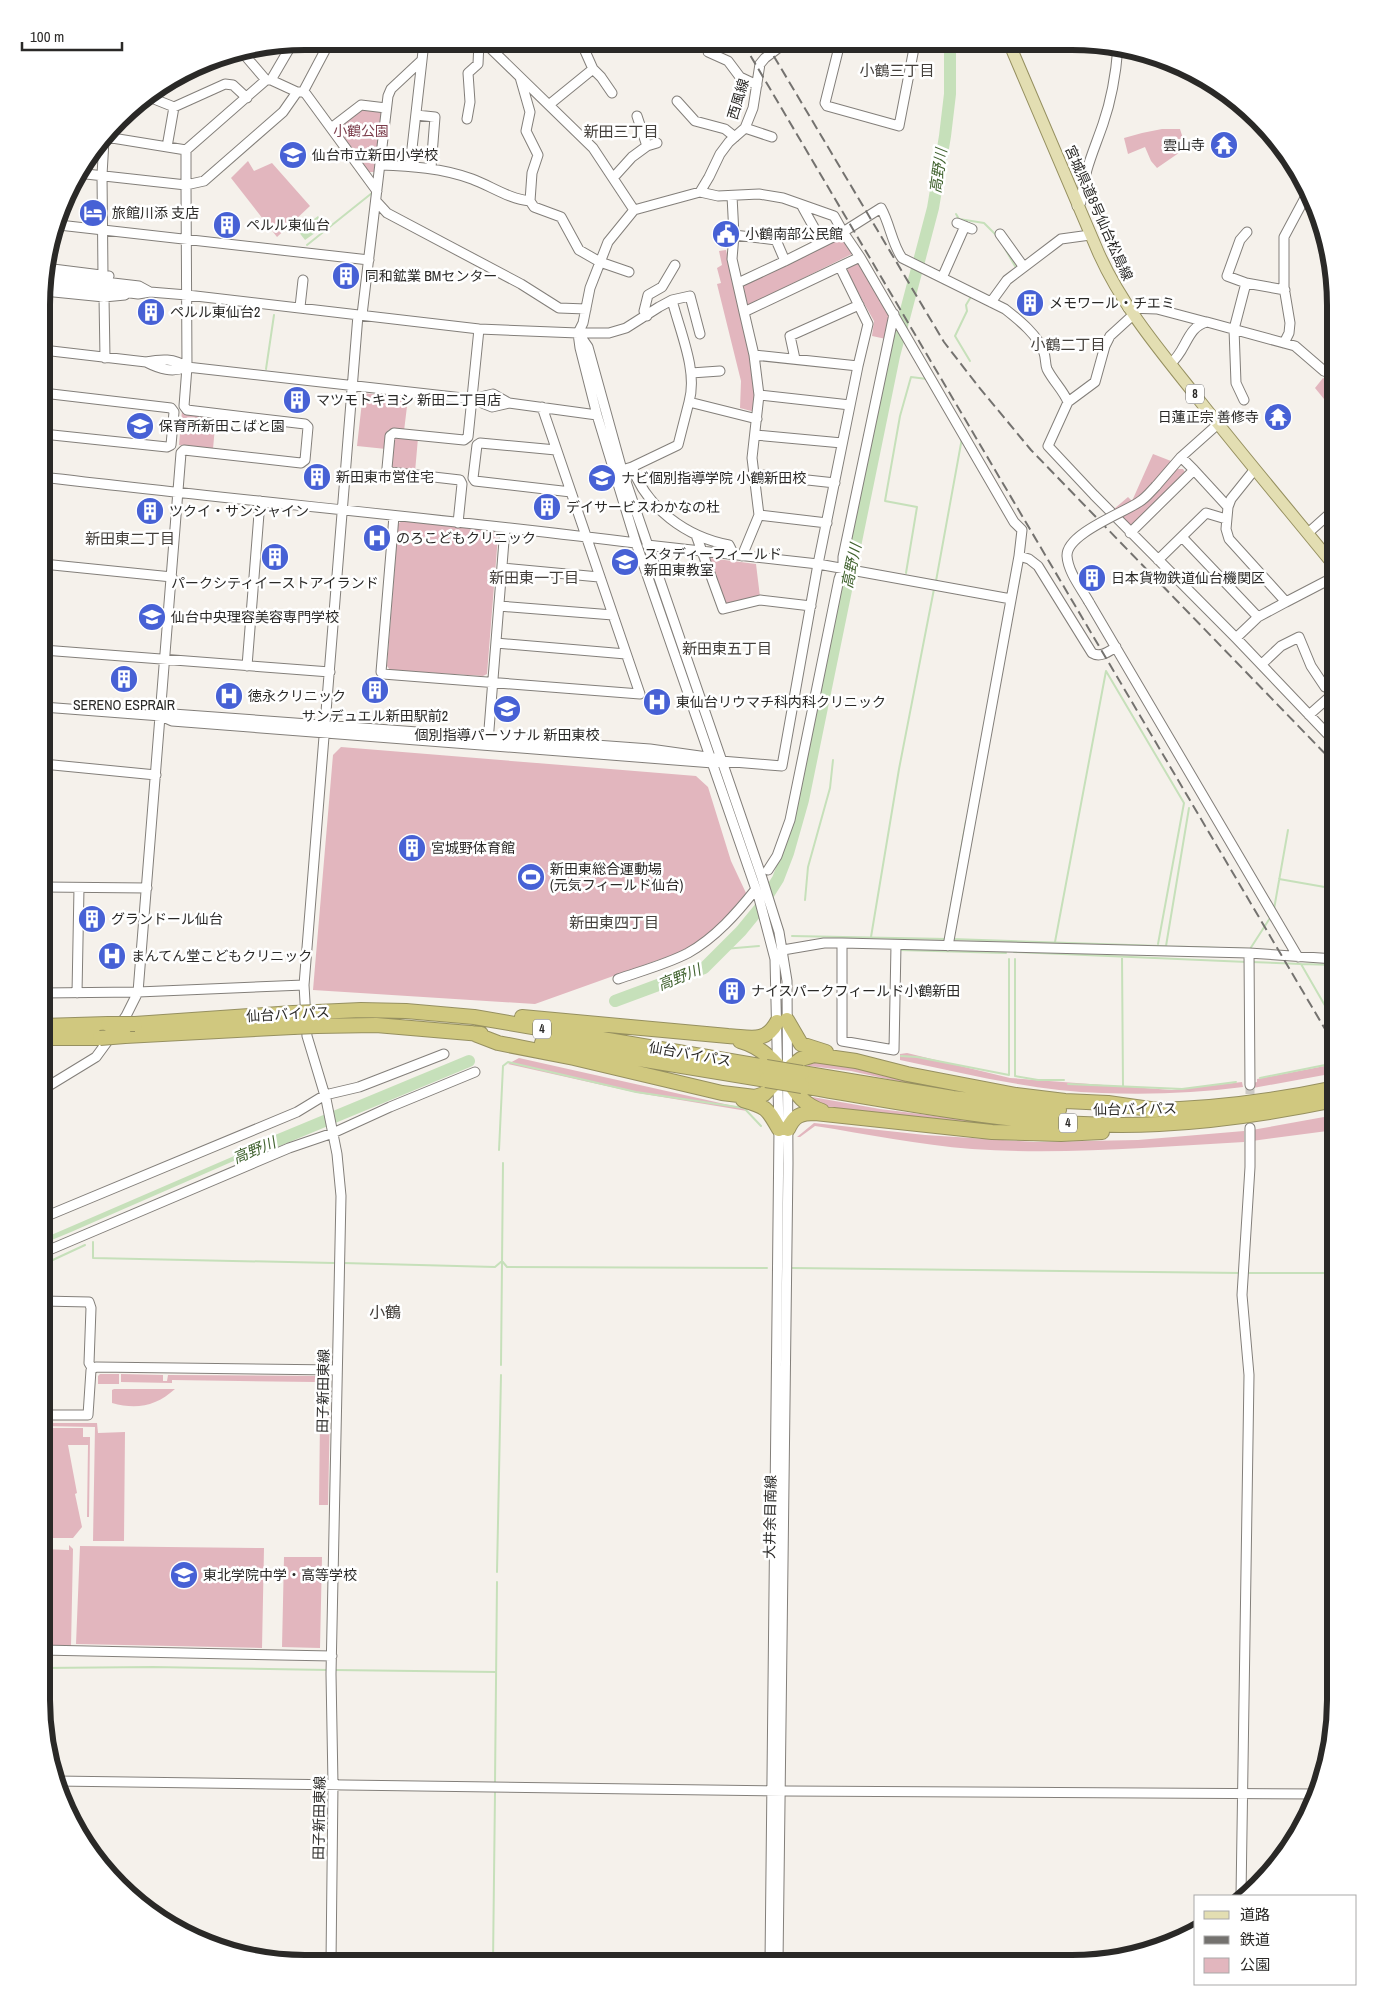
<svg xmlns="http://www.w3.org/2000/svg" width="1377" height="2005" font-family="'Archivo Narrow','Noto Sans JP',sans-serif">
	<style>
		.green { fill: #e2b6be }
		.water { fill: #c6e0ba }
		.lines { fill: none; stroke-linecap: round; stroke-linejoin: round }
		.stream { stroke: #c6e0ba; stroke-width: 2 }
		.river { stroke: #c6e0ba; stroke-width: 12 }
		.minor-tunnel { stroke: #ccc9c4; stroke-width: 9; stroke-dasharray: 9 4.5; stroke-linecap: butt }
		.minor-casing { stroke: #837f7a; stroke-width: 11 }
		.major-casing { stroke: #969060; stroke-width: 13 }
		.highway-casing { stroke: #969060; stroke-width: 16 }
		.minor { stroke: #fff; stroke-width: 9 }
		.major { stroke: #e3deb2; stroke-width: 11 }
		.highway { stroke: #d0c87f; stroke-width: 14 }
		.rail { stroke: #74726f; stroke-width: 2; stroke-dasharray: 10 5; stroke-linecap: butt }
		.minor-bridge-casing { stroke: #837f7a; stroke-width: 11; stroke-linecap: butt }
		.highway-bridge-casing { stroke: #969060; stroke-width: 16; stroke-linecap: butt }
		.minor-bridge { stroke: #fff; stroke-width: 9 }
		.highway-bridge { stroke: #d0c87f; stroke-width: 14 }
		.labels { text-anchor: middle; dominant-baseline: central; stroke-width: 5; stroke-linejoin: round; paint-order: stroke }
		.shield { fill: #fff; stroke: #6a6968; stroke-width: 1 }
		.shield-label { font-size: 12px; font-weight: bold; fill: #2a2927 }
		.street-label { font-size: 14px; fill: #2a2927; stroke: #fff }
		.park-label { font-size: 14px; fill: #7b3d4b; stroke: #fff }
		.poi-label { font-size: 14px; fill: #2a2927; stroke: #fff; text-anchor: start }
		.neighbourhood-label { font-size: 15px; fill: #44403c; stroke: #fff }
		.water-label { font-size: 15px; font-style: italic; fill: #40622e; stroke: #fff }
		.quarter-label { font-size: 16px; fill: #44403c; stroke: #fff }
		.rim { fill: none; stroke: #2a2927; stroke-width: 6 }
	</style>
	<rect width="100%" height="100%" fill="#f5f1eb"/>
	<path class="green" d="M362,107L382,109L375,172H368L335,128Z
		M1162,129H1180L1186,148L1157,168L1151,161L1145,147L1128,154L1124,138L1142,133Z
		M248,161L254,171L272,163L310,206L277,237L231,178Z
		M842,236L854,253L747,306L741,285Z
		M726,250C738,303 756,357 755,412L740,408L741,381L717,284L721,283L717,268L722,265L719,251Z
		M858,261L892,314L886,339L872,336L874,321L847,273L848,267Z
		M1323,378L1336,384V389L1324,399L1315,388Z
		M363,393L408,398L404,431L388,430L386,449L357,446Z
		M182,411L216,415L213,449L179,445Z
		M396,435L418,438L415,472L394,470L390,467L392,439Z
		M1153,454L1171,461L1143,494L1176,469H1183L1185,472C1175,483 1139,526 1127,527L1114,509L1128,497L1132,501Z
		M402,521L494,530L498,536L487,674L483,676L390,670L387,666L398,524Z
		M709,558L756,564L760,597L726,606Z
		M341,747L696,776L708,787L731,861L746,893L719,925L686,950L535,1004L313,990L333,755Z
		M907,1053L1010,1078L1049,1081L1172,1090L1242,1082L1243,1087C1197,1093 1149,1095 1102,1093C1035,1091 966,1074 900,1060V1054Z
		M519,1058L747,1109V1111L638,1093L508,1064Z
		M819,1059L967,1091L966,1093L910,1084L851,1071L801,1065Z
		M1335,1064V1073L1253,1088V1083L1257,1082V1079Z
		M801,1095L880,1109L1016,1126L1015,1129L835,1109L815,1105Z
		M1335,1115V1130L1252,1141V1130Z
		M814,1123L925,1135L1034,1142L1138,1140L1244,1131V1142C1154,1147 1062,1155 972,1149C919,1145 867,1134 815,1126L800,1137H797Z
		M100,1374H119V1384H98V1376Z
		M121,1374L163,1375V1381H167L168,1375L330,1376V1398H315V1382L172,1380V1383L121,1382Z
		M114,1389H175C156,1406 137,1410 112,1403V1390Z
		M317,1409H330L328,1505H319L320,1419H315V1410Z
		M42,1423H97L98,1433L125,1432L124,1541H93L95,1427L42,1426Z
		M42,1428H83V1437H90L89,1517H87L88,1445H68L77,1493L75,1494L82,1527L73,1538H42Z
		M69,1545L73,1549L71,1647L41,1645V1549L69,1550Z
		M80,1546L264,1548L262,1648L76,1644Z
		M284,1557H322L320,1648L282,1647Z"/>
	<path class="water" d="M318,216L325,226L305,240L298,231Z
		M261,1149L71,1232L42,1244V1239L248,1150Z"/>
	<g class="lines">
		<path class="stream" d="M956,214L959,219L984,223L996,235
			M307,245L372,193
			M1004,247L1015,266
			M970,361L955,336L967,311L966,305L972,295
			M266,369L274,315
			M906,573L917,507L885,501L900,416L911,377L927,379
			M936,581L962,438
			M1018,585L1020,575
			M1106,671L1184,803L1158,944
			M1279,879L1336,889
			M805,900L808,867L830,788L833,760
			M1274,909L1288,830
			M946,935L966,821
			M792,936L947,939
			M871,937L899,769L934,589
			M952,939L1250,949
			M1055,942L1106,671
			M1166,946L1189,808
			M724,949L759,946
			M1250,949L1270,918
			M899,950L1006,953
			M1014,952L1247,962
			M1122,957L1123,1087
			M1015,959V1076L1038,1080H1064
			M1252,962L1301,964
			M1335,1023L1301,964L1335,965
			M901,1056L917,1057L1009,1075V959
			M1260,1078L1335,1063
			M1068,1084L1182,1089L1236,1082
			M499,1150L503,1066L508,1062L636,1092L744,1108L761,1126
			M93,1242V1258L334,1263
			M343,1263L495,1267L502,1261L507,1267L767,1268
			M42,1265L85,1245
			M792,1268L1241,1273
			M1247,1273H1335
			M501,1365L503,1163
			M497,1572L501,1375
			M41,1668L153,1667L329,1670
			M334,1670L496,1672
			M495,1783L497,1582
			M493,1962L495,1793"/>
		<path class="river" d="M615,1001L704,968L741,931L759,909L778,879L788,853L803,800L894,356L933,208L945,136L950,94V43
			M240,1156L469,1061"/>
		<path class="minor-tunnel" d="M1250,1085V1128"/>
		<defs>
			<path id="minor" d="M484,42L593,148L634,210
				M581,42L593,69
				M707,42L708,52L728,61L740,77L757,85
				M840,43L825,103L827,106L899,126L915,43
				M488,46L501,42
				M242,52L266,80H271L297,92H303L306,94L377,191
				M520,77L530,112L526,131L538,155L532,173L530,201
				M271,80L292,44
				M303,92L330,41
				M149,97L174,107L225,84L233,85L247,98
				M677,101L695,121L725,129L735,137
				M550,104L593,69L601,77L612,93
				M416,115L435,117L431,168
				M467,119L470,102L468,73L478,64L479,42
				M331,128L361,105L386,108
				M745,128L772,137
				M106,137L186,150
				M1277,142V147L1282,149
				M647,146L657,143
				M167,147L174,107
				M380,165C411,166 442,168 472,179C491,186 509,199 530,201L534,207L561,217L579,250L600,262L629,272
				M410,166L422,60
				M77,173L186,185V150L266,80
				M1300,176L1299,178L1307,194
				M613,178L632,157L647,146L637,116
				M700,192L709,177L720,154L729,142L745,128L753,108L760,64L765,58L785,43
				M732,196L734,235L732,259L744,312
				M376,201L387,213L521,284L559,308L586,309
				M802,206L822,242
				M1077,206L1081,202C1084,170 1093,153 1103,124C1112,98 1116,73 1118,47
				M957,223L972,229
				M59,225L369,260
				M1247,232L1240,240L1227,276L1246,283L1285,290
				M1000,234L1023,266
				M734,235L776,240L785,261L843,232L860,257L1014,522L1022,530L1019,556
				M840,267L868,324L858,366L754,355L744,312L860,257
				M45,268L109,276
				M44,275L139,286L150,292
				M103,276L102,175L104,140
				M942,278L965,226
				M44,282L138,294L150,292L187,295L479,329L578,333H609L626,328L659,307L672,300L690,296L700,334
				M738,283L785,261
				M44,291L104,297L125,295
				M104,297L105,358
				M672,300C680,332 698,371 689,402L757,419
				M991,302L1007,280L1061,239L1090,235
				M300,307L303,280
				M1128,308L1157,309L1206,322
				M362,315L388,96L391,89L422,60L424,42
				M647,316L644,311L648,295L662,287L675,265
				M579,334L588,347L622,470L761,875L779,932L787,981L788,1163L778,1963
				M1284,343L1289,333L1290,323L1284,287V237L1307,194L1310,192
				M43,350L146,362C161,359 174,358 187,367
				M795,359L790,336L859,305
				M146,362C160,369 172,373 187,367L472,399L492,407L509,403L597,415
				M1170,364C1187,351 1186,327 1207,322L1295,346L1324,371L1336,376
				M691,373L720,371
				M759,395L850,405
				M472,399L493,394L509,403
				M1244,400L1236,383L1234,329L1246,283
				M1068,402L1095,382L1105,346L1110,336L1133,315
				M43,434L167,447L171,445L174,412L171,408L43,393
				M755,435L842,443
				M556,450L480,443L477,445L473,478L475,481L571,492
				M632,467L678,445L689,402
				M622,470L632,467C647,508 686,537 729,545L734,555
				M1194,470L1228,507L1226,529L1229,539L1286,602L1258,617L1236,638
				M753,474L835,483
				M43,477C241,501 439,518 636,543
				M1156,486L1181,457L1218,424
				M1228,507L1231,499L1255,469
				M759,515L827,523
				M394,516L381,672L383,674L640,694L542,407
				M458,523L462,484L460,480L390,472L387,468L390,436L394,433L464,440L468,437L479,329
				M1130,533L1194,470L1181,457
				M1308,533L1336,508
				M696,535L723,609L760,600L811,606
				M1182,537L1258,617
				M647,545L818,564L1011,599
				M742,556L759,515L752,458L759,395L754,355
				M1158,560L1206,513L1226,519
				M43,564L172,577
				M502,568L599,577
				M1089,602L1298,957
				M1286,602L1336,576
				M499,606L613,615
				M496,643L626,654
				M43,650L330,672
				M1262,664L1281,646L1299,637L1311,666L1325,687L1336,692
				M247,666L260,501
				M43,707L161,716L173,714L650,749L714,758
				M1309,715L1336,691
				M161,716L172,721L713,763L721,761L782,766L818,564L858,366
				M488,742L505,528
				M43,764L156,775
				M768,870L777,856L790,820L839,579L843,568V557L894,314
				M43,887L147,888
				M842,943V1041L894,1050L896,945
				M948,946L1019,556L1029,559L1038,566L1092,653C1100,658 1108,652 1116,647
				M783,950L824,943H842L1249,953L1335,959
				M1249,953L1250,1085
				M618,979C641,971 667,964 688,953C715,938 737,913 756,889
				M42,993L138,992L304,985
				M77,993L79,888
				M42,1090L96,1057L126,1016L138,992L181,453L184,450L301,463L305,460L308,427L305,424L187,410L184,406L187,367L186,185L204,181L283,112L297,92
				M42,1218L297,1112L325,1095L359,1087L444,1054
				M42,1253L289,1148L333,1133L390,1107L475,1072
				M42,1301L89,1302L91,1308L89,1363L92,1368
				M42,1415H88L91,1370L96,1367L337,1370
				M41,1650L332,1656
				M56,1781L786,1791L1317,1794
				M1241,1896L1249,1375L1242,1295L1250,1167V1128
				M331,1962L333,1784L331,1674L341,1196L337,1154L326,1099L307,1036L304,985L358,315
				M770,1963L779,1129L775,959L759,898L636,543L597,415L580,348L578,333L583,323L590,288L608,242L634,210L700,192L718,196L759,194L783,198L834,216L843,232L881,208C890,224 892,244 902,258L1005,309C1019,320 1039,336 1044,353C1046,358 1045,364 1047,369C1053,381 1063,390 1068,402L1048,446L1094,495L1236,638L1336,743"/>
			<path id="major" d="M1009,43L1099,254C1122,305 1157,347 1192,391C1239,451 1288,509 1336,568"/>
			<path id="highway" d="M317,1012L361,1010L406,1011L474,1017L766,1067
				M522,1017L728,1036C750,1037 765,1044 777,1022
				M787,1020L801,1044L826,1052
				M135,1024L293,1013
				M42,1026L108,1024
				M317,1026L376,1025L481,1034
				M472,1033L498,1043L574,1058L722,1093L755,1097L764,1094L793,1065L801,1059L814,1055L856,1061L907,1074L1016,1095L1065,1101L1108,1103L1157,1110
				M125,1036L293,1027
				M42,1038H100
				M740,1041C755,1045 766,1053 776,1064C793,1083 795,1102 822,1111
				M542,1043L766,1080
				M802,1073L953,1098L1059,1110
				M802,1086C920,1106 1039,1130 1159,1124C1219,1121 1277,1112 1335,1100
				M743,1100C767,1107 767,1108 779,1129
				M1148,1110C1211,1109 1274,1101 1335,1088
				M788,1129C794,1116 800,1113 815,1113L992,1132L1061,1134L1102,1132"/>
		</defs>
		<use href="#minor" class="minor-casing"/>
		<use href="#major" class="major-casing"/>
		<use href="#highway" class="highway-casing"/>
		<use href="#minor" class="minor"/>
		<use href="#major" class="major"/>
		<use href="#highway" class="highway"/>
		<path class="rail" d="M743,43L1335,1046
			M766,43L944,342L978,386L1031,450L1336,765"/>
		<defs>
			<path id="minor-bridge" d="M1089,602C1081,588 1068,572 1067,556C1066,534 1123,513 1139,502C1146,498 1151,491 1156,486"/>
			<path id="highway-bridge" d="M293,1013L317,1012
				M108,1024H135
				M293,1027L317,1026
				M100,1038L125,1036
				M766,1067L802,1073
				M766,1080L802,1086"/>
		</defs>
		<use href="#minor-bridge" class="minor-bridge-casing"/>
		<use href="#highway-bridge" class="highway-bridge-casing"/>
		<use href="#minor-bridge" class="minor-bridge"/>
		<use href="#highway-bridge" class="highway-bridge"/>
	</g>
	<defs>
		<symbol id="temple-disc" viewBox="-11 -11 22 22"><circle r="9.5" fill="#4761d5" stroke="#fff"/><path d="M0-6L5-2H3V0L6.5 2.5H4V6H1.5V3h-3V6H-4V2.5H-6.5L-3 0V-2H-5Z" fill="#fff"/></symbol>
		<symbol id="school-disc" viewBox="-11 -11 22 22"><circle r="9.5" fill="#4761d5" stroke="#fff"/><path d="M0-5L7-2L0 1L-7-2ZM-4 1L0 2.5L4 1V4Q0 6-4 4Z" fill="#fff"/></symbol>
		<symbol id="hotel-disc" viewBox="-11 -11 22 22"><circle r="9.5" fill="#4761d5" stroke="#fff"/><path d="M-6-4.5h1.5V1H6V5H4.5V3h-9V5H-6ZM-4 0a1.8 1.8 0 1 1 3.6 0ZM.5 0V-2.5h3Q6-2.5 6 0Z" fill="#fff"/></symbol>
		<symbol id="building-disc" viewBox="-11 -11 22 22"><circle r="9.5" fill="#4761d5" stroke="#fff"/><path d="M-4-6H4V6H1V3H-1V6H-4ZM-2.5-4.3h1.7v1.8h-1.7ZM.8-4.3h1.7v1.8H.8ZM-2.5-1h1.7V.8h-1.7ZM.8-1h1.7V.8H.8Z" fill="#fff"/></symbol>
		<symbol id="civic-disc" viewBox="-11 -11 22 22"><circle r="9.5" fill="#4761d5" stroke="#fff"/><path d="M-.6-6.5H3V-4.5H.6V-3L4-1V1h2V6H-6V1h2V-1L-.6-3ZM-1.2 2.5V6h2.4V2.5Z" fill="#fff"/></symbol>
		<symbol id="hospital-disc" viewBox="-11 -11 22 22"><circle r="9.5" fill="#4761d5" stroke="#fff"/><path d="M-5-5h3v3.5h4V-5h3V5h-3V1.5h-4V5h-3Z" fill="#fff"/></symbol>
		<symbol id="stadium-disc" viewBox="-11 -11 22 22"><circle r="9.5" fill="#4761d5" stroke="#fff"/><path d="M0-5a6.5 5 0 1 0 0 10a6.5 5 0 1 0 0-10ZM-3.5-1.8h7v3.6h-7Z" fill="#fff"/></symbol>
	</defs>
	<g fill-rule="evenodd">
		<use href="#temple-disc" x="1208" y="129" width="32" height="32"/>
		<use href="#school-disc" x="277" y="139" width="32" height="32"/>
		<use href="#hotel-disc" x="77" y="197" width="32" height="32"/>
		<use href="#building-disc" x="211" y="209" width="32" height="32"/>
		<use href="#civic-disc" x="710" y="218" width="32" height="32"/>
		<use href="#building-disc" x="330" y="260" width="32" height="32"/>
		<use href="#building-disc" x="1014" y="287" width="32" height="32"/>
		<use href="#building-disc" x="135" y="296" width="32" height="32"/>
		<use href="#building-disc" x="281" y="384" width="32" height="32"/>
		<use href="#temple-disc" x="1262" y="401" width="32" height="32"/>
		<use href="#school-disc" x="124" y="410" width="32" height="32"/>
		<use href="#building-disc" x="301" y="461" width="32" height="32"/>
		<use href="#school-disc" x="586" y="462" width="32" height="32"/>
		<use href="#building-disc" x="531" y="491" width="32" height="32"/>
		<use href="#building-disc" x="134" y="495" width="32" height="32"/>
		<use href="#hospital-disc" x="361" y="522" width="32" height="32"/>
		<use href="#building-disc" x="259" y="541" width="32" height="32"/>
		<use href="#school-disc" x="609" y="546" width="32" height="32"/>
		<use href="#building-disc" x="1076" y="562" width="32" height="32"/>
		<use href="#school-disc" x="136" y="601" width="32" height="32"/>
		<use href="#building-disc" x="108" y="663" width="32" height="32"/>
		<use href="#building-disc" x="359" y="674" width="32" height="32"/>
		<use href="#hospital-disc" x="213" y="680" width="32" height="32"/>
		<use href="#hospital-disc" x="641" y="686" width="32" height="32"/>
		<use href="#school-disc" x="491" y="693" width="32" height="32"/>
		<use href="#building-disc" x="396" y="832" width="32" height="32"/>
		<use href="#stadium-disc" x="515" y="861" width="32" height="32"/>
		<use href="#building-disc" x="76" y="903" width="32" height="32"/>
		<use href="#hospital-disc" x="96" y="940" width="32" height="32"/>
		<use href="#building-disc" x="716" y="975" width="32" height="32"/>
		<use href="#school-disc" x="168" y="1559" width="32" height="32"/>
	</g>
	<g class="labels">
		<g class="shield">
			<rect x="1186" y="384.5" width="18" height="19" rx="4"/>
			<rect x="533" y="1019.5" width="18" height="19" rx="4"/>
			<rect x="1059" y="1113.5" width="18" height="19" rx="4"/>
		</g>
		<g class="shield-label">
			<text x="1195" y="394">8</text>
			<text x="542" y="1029">4</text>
			<text x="1068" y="1123">4</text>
		</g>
		<g class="street-label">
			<text transform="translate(738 99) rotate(-73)">西風線</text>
			<text transform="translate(1099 213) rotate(66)">宮城県道8号仙台松島線</text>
			<text transform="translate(288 1014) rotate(-3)">仙台バイパス</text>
			<text transform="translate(690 1054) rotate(10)">仙台バイパス</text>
			<text transform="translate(1135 1109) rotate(-1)">仙台バイパス</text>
			<text transform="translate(323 1391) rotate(-89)">田子新田東線</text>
			<text transform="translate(770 1517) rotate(-89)">大井余目南線</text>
			<text transform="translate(319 1818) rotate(-89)">田子新田東線</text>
		</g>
		<g class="park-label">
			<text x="361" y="131">小鶴公園</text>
		</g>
		<g class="poi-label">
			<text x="1205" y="145" text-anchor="end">雲山寺</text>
			<text x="312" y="155">仙台市立新田小学校</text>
			<text x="112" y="213">旅館川添 支店</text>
			<text x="246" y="225">ペルル東仙台</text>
			<text x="745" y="234">小鶴南部公民館</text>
			<text x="365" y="276">同和鉱業 BMセンター</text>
			<text x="1049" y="303">メモワール・チエミ</text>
			<text x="170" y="312">ペルル東仙台2</text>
			<text x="316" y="400">マツモトキヨシ 新田二丁目店</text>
			<text x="1259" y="417" text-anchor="end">日蓮正宗 善修寺</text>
			<text x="159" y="426">保育所新田こばと園</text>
			<text x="336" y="477">新田東市営住宅</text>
			<text x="621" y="478">ナビ個別指導学院 小鶴新田校</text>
			<text x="566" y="507">デイサービスわかなの杜</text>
			<text x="169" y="511">ツクイ・サンシャイン</text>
			<text x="396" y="538">のろこどもクリニック</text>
			<text x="644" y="554">スタディーフィールド<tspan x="644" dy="16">新田東教室</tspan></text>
			<text x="1111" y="578">日本貨物鉄道仙台機関区</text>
			<text x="275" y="583" text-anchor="middle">パークシティイーストアイランド</text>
			<text x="171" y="617">仙台中央理容美容専門学校</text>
			<text x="248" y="696">徳永クリニック</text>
			<text x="676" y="702">東仙台リウマチ科内科クリニック</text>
			<text x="124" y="705" text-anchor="middle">SERENO ESPRAIR</text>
			<text x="375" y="716" text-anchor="middle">サンデュエル新田駅前2</text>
			<text x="507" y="735" text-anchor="middle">個別指導パーソナル 新田東校</text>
			<text x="431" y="848">宮城野体育館</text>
			<text x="550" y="869">新田東総合運動場<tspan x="550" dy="16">(元気フィールド仙台)</tspan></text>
			<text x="111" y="919">グランドール仙台</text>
			<text x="131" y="956">まんてん堂こどもクリニック</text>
			<text x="751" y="991">ナイスパークフィールド小鶴新田</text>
			<text x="203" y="1575">東北学院中学・高等学校</text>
		</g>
		<g class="neighbourhood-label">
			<text x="897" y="70">小鶴三丁目</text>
			<text x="621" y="131">新田三丁目</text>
			<text x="1068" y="344">小鶴二丁目</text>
			<text x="130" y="538">新田東二丁目</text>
			<text x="534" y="577">新田東一丁目</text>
			<text x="727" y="648">新田東五丁目</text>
			<text x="614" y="922">新田東四丁目</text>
		</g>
		<g class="water-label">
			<text transform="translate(938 171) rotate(-82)">高野川</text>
			<text transform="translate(851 566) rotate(-78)">高野川</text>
			<text transform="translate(679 977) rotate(-22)">高野川</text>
			<text transform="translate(254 1150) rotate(-23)">高野川</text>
		</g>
		<g class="quarter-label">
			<text x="385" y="1312">小鶴</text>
		</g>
	</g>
	<path d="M0 0H1377V2005H0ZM305 50H1072A255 255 0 0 1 1327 305V1700A255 255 0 0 1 1072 1955H305A255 255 0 0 1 50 1700V305A255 255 0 0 1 305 50Z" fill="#fff" fill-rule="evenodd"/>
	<path class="rim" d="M305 50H1072A255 255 0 0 1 1327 305V1700A255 255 0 0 1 1072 1955H305A255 255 0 0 1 50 1700V305A255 255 0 0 1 305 50Z"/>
	<rect x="1194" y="1895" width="162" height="90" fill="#ffffff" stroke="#aaa9a9"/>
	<rect x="1204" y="1911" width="25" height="8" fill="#e3deb2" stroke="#aaa9a9"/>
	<text x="1240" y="1920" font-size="15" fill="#2a2927">道路</text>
	<rect x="1204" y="1936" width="25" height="8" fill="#74726f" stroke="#aaa9a9"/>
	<text x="1240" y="1945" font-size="15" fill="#2a2927">鉄道</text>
	<rect x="1204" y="1958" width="25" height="15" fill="#e2b6be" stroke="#aaa9a9"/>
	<text x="1240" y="1970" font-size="15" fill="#2a2927">公園</text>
	<path d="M22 42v8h100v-8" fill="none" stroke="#2a2927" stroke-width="2.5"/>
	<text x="30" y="42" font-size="15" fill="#2a2927" stroke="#ffffff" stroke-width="4" paint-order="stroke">100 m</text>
</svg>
